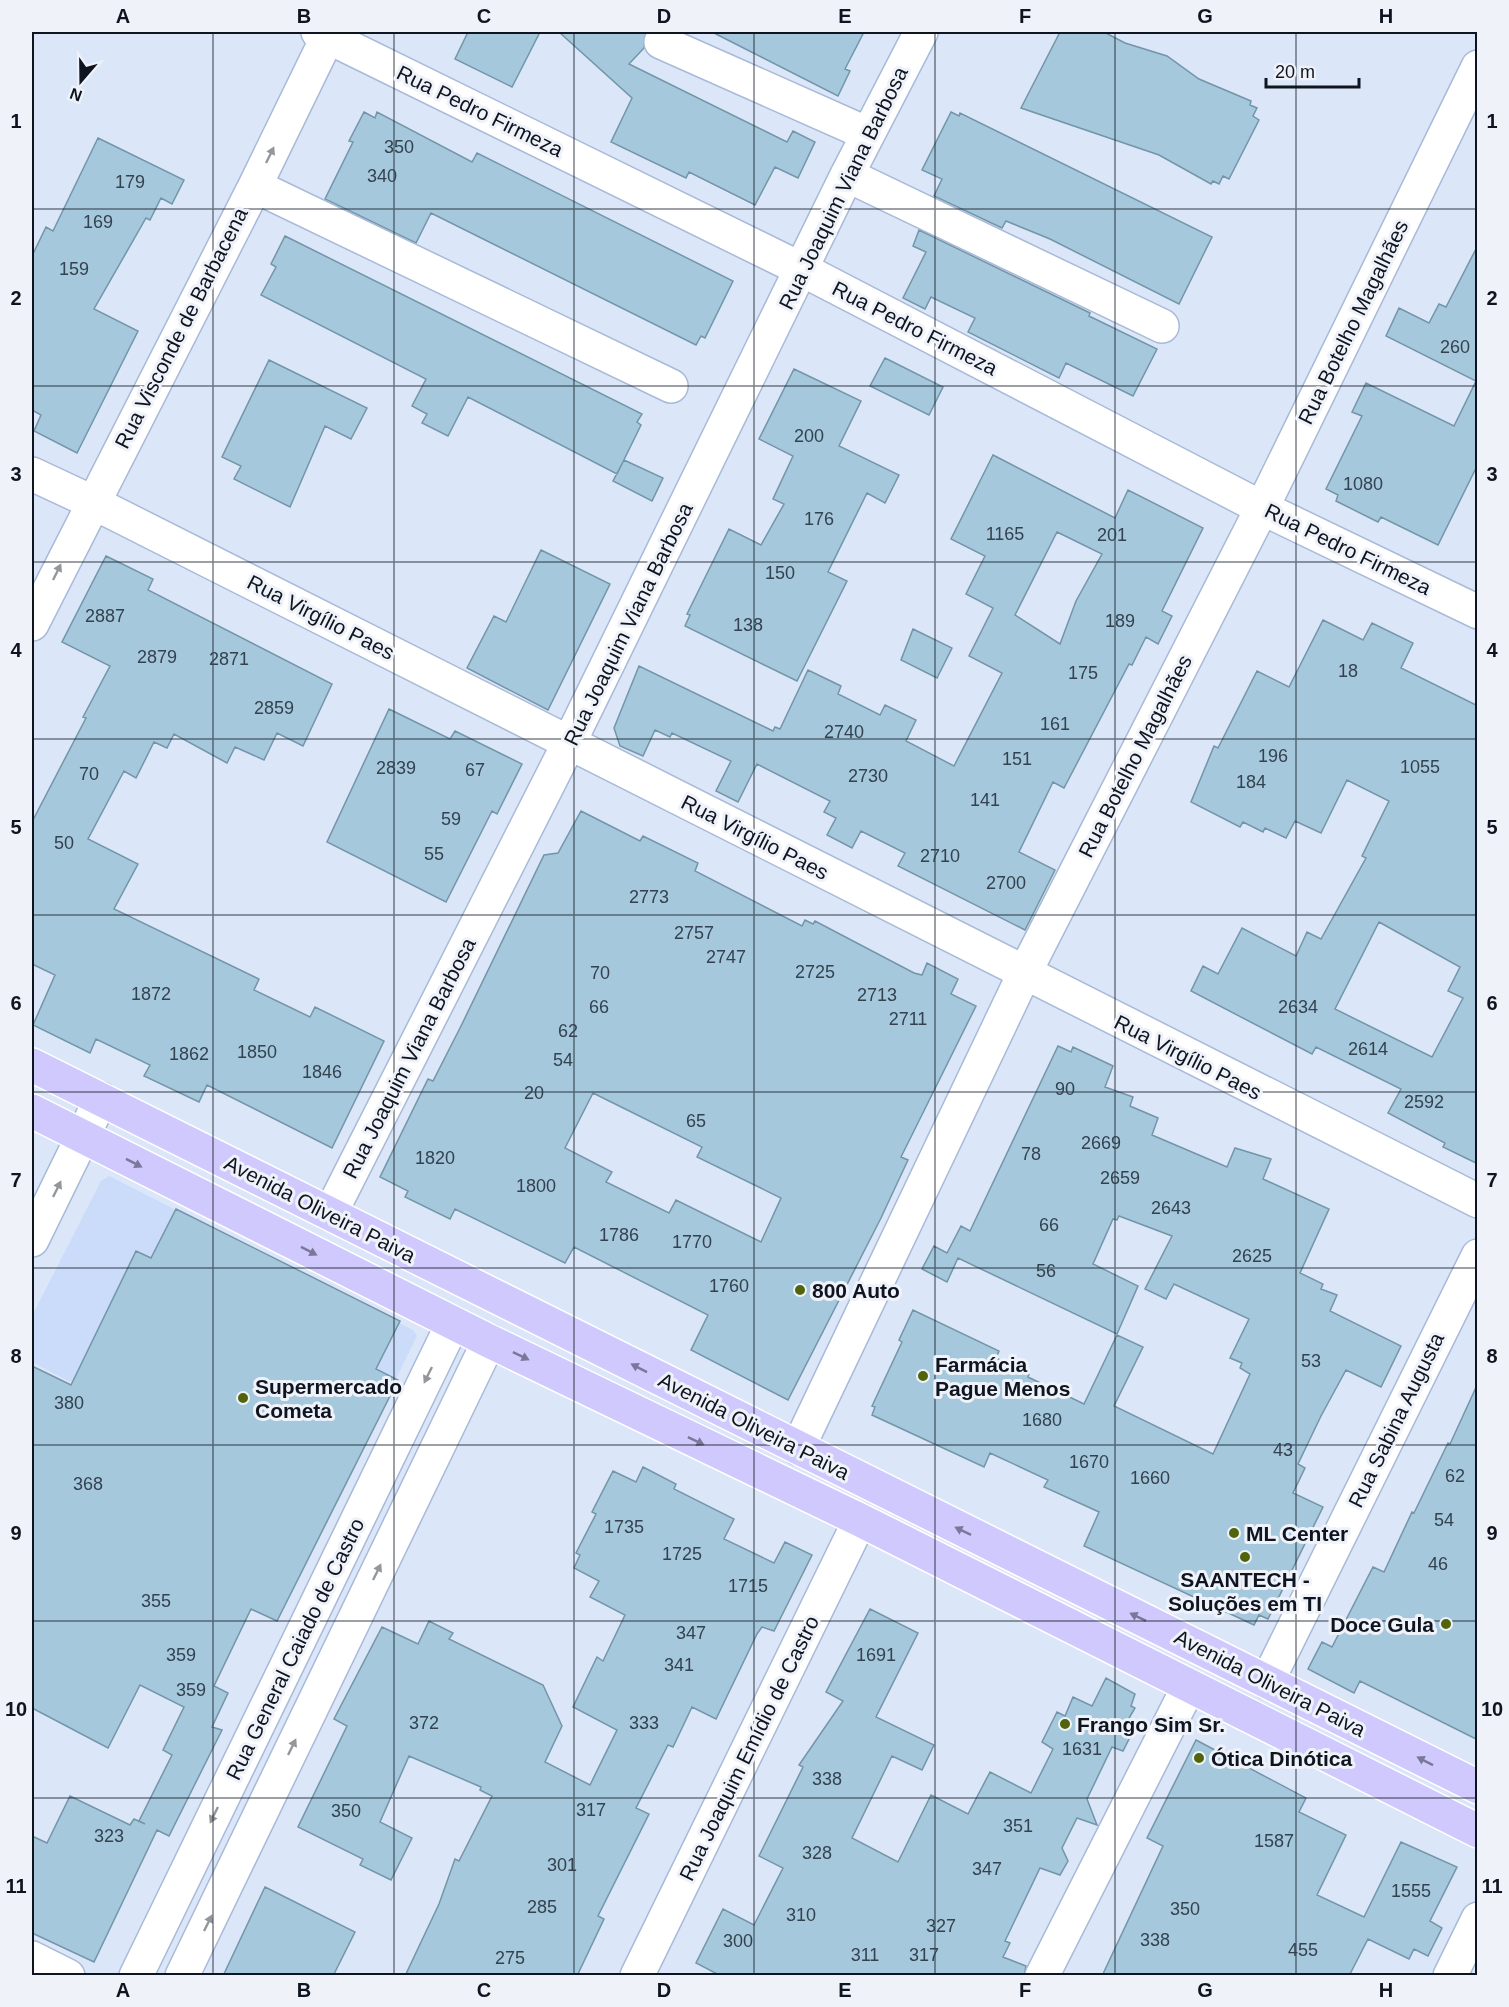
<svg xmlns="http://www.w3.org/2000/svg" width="1509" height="2007" font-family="Arial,sans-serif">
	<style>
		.built { fill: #cadcfa }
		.building { fill: #a5c8dc; stroke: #7395a8; stroke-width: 1.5; fill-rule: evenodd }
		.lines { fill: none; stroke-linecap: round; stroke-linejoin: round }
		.minor-casing { stroke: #a8bad8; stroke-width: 36 }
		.major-casing { stroke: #fff; stroke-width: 36 }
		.minor { stroke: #fff; stroke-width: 33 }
		.major { stroke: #d0c9fe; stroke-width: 33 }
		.oneway { fill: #93969b }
		.oneway2 { fill: #79789a }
		.grid { fill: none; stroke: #0f1520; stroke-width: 1.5; stroke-opacity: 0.55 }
		.poi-dot { fill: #52640b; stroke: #eff3f9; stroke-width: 2 }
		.labels { text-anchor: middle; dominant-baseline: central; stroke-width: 6; stroke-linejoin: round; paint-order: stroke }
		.number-label { font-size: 18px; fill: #34424f }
		.street-label { font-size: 21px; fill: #0f1520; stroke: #eff3f9 }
		.poi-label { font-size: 21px; font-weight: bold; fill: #0f1520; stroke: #eff3f9; text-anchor: start }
		.neatline { fill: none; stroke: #0f1520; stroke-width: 2 }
		.grid-label { font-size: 20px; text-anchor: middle; font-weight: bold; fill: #0f1520 }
	</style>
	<rect width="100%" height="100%" fill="#dbe6f9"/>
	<path class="built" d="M109,1176L413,1330L417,1336L276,1621L115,1542L169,1433L32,1362V1316L101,1181Z"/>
	<path class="building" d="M468,32H540L512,87L455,59Z
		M559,32H646L644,48L629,64L787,142L793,131L815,142L798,178L775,167L755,205L689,172L686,178L611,142L632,98Z
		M712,32H864L845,69L850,71L838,96Z
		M1060,32H1104L1125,43L1167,56L1199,79L1251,101L1250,105L1257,108L1253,116L1259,120L1229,179L1223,176L1219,184L1213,181L1211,184L1159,155L1021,108Z
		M364,112L375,118L377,112L472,162L477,153L733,281L705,338L701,336L696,345L431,213L416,243L325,199L353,142L349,141Z
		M951,112L959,116L960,113L1212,237L1179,304L1050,239L1006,221L1002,228L934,196L942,179L922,170Z
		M98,138L184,180L172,204L161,198L150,220L146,218L94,309L138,331L77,453L34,431L41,415L32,410V256L46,227L53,231Z
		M919,230L1090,313L1089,316L1157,349L1133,396L1066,363L1059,378L968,332L975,318L931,297L925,309L903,298L926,252L913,246Z
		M285,236L642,414L637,422L641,425L617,474L468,397L448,436L422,423L427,414L412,406L426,379L261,295L276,267L271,264Z
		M1478,245V464L1438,545L1381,517L1378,522L1336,501L1338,495L1326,489L1362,416L1352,412L1366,383L1454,426L1476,381L1386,336L1399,308L1429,323L1439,304L1446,307Z
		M885,358L943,387L929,415L870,386Z
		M269,360L367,408L351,439L325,426L290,507L234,479L241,466L222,457Z
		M794,369L861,401L839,446L899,475L885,503L867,493L828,572L847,581L797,681L685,626L690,615L687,614L729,529L761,545L784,504L773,499L793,456L759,439Z
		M993,455L1115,518L1128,490L1203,528L1162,611L1172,616L1158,644L1146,637L1132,665L1129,664L1064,788L1053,782L1019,852L1055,870L1025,930L898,866L905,853L861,831L852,848L827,835L836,818L824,812L830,801L757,764L738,802L716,791L731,761L672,733L670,737L655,730L643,756L620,746L614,728L639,666L773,731L775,727L780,729L808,670L841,686L838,694L880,715L885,705L916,720L906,741L954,766L1002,673L969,656L993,608L966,594L985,556L951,539ZM1057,532L1102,554L1076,601L1060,644L1015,615Z
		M624,460L663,478L652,501L613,481Z
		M541,550L610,584L548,710L467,668L494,616L506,622Z
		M106,556L153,579L148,590L332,684L303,746L277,733L264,760L235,747L227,763L174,734L167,748L154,742L136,778L124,771L88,839L138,864L114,909L259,979L254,990L310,1017L315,1007L384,1041L332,1148L207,1085L199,1102L144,1076L150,1065L96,1039L90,1053L33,1025L55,975L32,964V822L86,718L83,717L110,666L62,642Z
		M1323,620L1363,640L1372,623L1413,643L1401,668L1478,706V1164L1443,1147L1445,1143L1388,1113L1401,1089L1316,1047L1312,1054L1191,991L1203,966L1218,974L1242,928L1296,956L1307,932L1321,939L1366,858L1362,856L1389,801L1347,780L1321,833L1295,821L1286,838L1265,828L1263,832L1243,822L1240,827L1191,802L1214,746L1218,748L1257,671L1289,687ZM1379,922L1460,967L1448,991L1463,998L1432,1057L1335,1009Z
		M913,629L952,648L937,678L901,660Z
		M389,709L450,739L455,731L522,764L497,814L492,811L446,902L327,842Z
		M581,811L640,841L643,836L698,863L695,871L802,926L805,920L813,924L815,921L914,973L922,975L927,963L958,979L951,994L976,1006L901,1157L908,1160L881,1218L788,1400L691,1350L708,1315L574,1247L565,1263L455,1209L450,1219L405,1197L408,1191L380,1177L428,1079L433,1081L461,1026L544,855L558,853ZM593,1093L702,1147L697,1157L781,1198L761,1242L676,1200L669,1213L606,1182L612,1172L565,1148Z
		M1058,1046L1071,1052L1073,1047L1113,1066L1105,1087L1133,1097L1130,1106L1158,1118L1152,1135L1227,1167L1235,1148L1271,1159L1263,1179L1329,1209L1300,1273L1323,1284L1321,1289L1337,1295L1330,1311L1401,1346L1381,1387L1346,1370L1321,1416L1298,1464L1305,1468L1293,1493L1323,1507L1268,1619L1259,1615L1254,1625L1084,1546L1099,1512L1044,1487L1048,1480L990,1453L984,1467L872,1415L875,1407L872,1406L902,1342L899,1340L913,1310L999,1351L996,1358L1029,1374L1028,1377L1084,1404L1117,1335L1143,1347L1114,1406L1213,1454L1250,1374L1240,1368L1242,1363L1230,1358L1249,1319L1174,1284L1166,1299L1145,1289L1172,1236L1119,1216L1117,1220L1113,1219L1093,1264L1138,1286L1117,1334L958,1258L947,1282L922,1269L934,1246L947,1253L961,1226L970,1231Z
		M176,1209L400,1321L376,1369L398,1380L277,1621L251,1609L214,1686L228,1693L212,1727L222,1730L169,1836L157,1830L94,1962L32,1933V1836L47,1843L70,1796L130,1825L134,1819L145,1824L139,1821L172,1755L163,1750L184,1707L140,1685L108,1748L32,1708V1366L71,1385L136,1251L151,1258Z
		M1478,1383V1740L1360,1681L1354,1693L1308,1669L1322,1642L1332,1647L1373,1567L1384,1572L1412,1512L1414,1513L1448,1443L1450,1444Z
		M643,1467L676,1484L674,1489L734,1519L724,1539L774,1563L785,1542L812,1555L774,1631L762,1627L757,1634L716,1719L692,1707L673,1747L668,1745L636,1808L649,1814L598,1916L604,1919L577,1976H405L439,1904L455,1859L459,1861L492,1796L480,1790L481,1787L409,1756L380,1822L412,1838L391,1880L360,1865L363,1859L298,1827L347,1726L334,1719L382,1627L418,1644L429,1621L453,1633L449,1639L543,1685L562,1726L545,1762L590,1785L617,1730L573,1707L597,1657L603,1661L625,1615L590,1597L599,1581L574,1568L580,1555L576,1553L596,1514L592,1512L613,1471L636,1482Z
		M870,1609L918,1633L876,1717L934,1745L922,1770L892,1756L852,1838L898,1862L931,1795L968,1814L990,1772L1031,1793L1053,1749L1042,1742L1057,1712L1065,1716L1073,1697L1092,1706L1106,1678L1135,1694L1131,1706L1135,1708L1125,1725L1134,1729L1123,1751L1112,1747L1087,1799L1097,1825L1077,1818L1062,1848L1068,1861L1060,1875L1040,1868L1005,1941L1010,1943L1003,1957L1026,1966L1024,1976H721L696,1963L723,1909L754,1925L783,1868L759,1856L803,1767L799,1765L843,1701L826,1692Z
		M1196,1740L1306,1798L1299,1812L1346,1835L1317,1895L1364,1917L1401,1842L1457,1867L1430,1921L1442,1928L1428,1956L1414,1949L1409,1959L1368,1939L1349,1976H1102L1163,1846L1147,1838Z
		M265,1887L355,1932L333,1976H223Z"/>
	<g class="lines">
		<defs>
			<path id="minor" d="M318,32L803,270L1262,508L1478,612
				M661,42L868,134
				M847,175L1162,326
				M255,186L671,386
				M32,474L92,502L1478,1201
				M32,624L255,186L330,32
				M330,1214L569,743L847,175L921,32
				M32,1240L101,1099
				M798,1448L1024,974L1262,508L1478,67
				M1267,1682L1478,1256
				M32,1958L68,1976
				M136,1976L453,1323
				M182,1976L489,1341
				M637,1976L860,1520
				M1042,1976L1189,1686
				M1450,1976L1478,1919"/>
			<path id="major" d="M32,1065L1478,1787
				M32,1111L489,1341L860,1520L1478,1831"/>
		</defs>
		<use href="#minor" class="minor-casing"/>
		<use href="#major" class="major-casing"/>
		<use href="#minor" class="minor"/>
		<use href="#major" class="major"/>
	</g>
	<defs><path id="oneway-solid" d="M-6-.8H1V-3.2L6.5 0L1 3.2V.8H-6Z" transform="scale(1.5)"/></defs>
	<g class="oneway">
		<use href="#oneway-solid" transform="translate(270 155) rotate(-64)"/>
		<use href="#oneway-solid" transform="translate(57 572) rotate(-64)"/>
		<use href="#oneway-solid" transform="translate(57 1189) rotate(-64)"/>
		<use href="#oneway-solid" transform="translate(428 1375) rotate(116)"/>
		<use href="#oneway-solid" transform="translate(377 1572) rotate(-64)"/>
		<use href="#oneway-solid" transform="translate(292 1747) rotate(-64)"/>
		<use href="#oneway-solid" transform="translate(214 1815) rotate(116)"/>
		<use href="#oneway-solid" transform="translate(208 1923) rotate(-64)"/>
	</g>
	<g class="oneway2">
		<use href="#oneway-solid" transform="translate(134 1163) rotate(27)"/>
		<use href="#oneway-solid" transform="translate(309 1251) rotate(27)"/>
		<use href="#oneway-solid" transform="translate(521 1356) rotate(26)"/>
		<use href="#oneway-solid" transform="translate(639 1368) rotate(-153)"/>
		<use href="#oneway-solid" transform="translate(696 1441) rotate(26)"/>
		<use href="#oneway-solid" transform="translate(963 1531) rotate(-154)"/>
		<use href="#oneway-solid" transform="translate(1138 1617) rotate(-154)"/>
		<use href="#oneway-solid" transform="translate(1425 1761) rotate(-153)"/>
	</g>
	<path class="grid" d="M213,32V1976M394,32V1976M574,32V1976M754,32V1976M935,32V1976M1115,32V1976M1296,32V1976M32,209H1478M32,386H1478M32,562H1478M32,739H1478M32,915H1478M32,1092H1478M32,1268H1478M32,1445H1478M32,1621H1478M32,1798H1478"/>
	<g class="poi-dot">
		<circle cx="800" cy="1290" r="6"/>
		<circle cx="923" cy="1376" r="6"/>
		<circle cx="243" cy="1398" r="6"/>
		<circle cx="1234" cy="1533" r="6"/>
		<circle cx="1245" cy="1557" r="6"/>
		<circle cx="1446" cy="1624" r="6"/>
		<circle cx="1065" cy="1724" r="6"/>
		<circle cx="1199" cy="1758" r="6"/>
	</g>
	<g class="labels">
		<g class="number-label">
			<text x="399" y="147">350</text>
			<text x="382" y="176">340</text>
			<text x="130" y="182">179</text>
			<text x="98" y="222">169</text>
			<text x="74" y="269">159</text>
			<text x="1455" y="347">260</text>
			<text x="809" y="436">200</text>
			<text x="1363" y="484">1080</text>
			<text x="819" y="519">176</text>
			<text x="1005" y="534">1165</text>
			<text x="1112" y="535">201</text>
			<text x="780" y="573">150</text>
			<text x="105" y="616">2887</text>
			<text x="1120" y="621">189</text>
			<text x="748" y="625">138</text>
			<text x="157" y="657">2879</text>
			<text x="229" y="659">2871</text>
			<text x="1348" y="671">18</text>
			<text x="1083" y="673">175</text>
			<text x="274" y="708">2859</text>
			<text x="1055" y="724">161</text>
			<text x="844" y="732">2740</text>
			<text x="1273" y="756">196</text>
			<text x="1017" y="759">151</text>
			<text x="1420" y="767">1055</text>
			<text x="396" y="768">2839</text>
			<text x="475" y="770">67</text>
			<text x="89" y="774">70</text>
			<text x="868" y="776">2730</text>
			<text x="1251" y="782">184</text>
			<text x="985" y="800">141</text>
			<text x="451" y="819">59</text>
			<text x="64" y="843">50</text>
			<text x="434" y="854">55</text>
			<text x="940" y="856">2710</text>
			<text x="1006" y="883">2700</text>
			<text x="649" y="897">2773</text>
			<text x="694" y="933">2757</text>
			<text x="726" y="957">2747</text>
			<text x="815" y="972">2725</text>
			<text x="600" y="973">70</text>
			<text x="151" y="994">1872</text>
			<text x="877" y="995">2713</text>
			<text x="599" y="1007">66</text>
			<text x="1298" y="1007">2634</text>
			<text x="908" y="1019">2711</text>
			<text x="568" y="1031">62</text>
			<text x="1368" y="1049">2614</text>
			<text x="257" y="1052">1850</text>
			<text x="189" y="1054">1862</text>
			<text x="563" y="1060">54</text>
			<text x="322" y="1072">1846</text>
			<text x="1065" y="1089">90</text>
			<text x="534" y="1093">20</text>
			<text x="1424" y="1102">2592</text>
			<text x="696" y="1121">65</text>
			<text x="1101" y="1143">2669</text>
			<text x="1031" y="1154">78</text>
			<text x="435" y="1158">1820</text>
			<text x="1120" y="1178">2659</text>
			<text x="536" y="1186">1800</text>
			<text x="1171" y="1208">2643</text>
			<text x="1049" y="1225">66</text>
			<text x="619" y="1235">1786</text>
			<text x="692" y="1242">1770</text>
			<text x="1252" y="1256">2625</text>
			<text x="1046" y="1271">56</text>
			<text x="729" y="1286">1760</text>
			<text x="1311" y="1361">53</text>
			<text x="69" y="1403">380</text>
			<text x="1042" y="1420">1680</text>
			<text x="1283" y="1450">43</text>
			<text x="1089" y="1462">1670</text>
			<text x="1455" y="1476">62</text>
			<text x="1150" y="1478">1660</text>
			<text x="88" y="1484">368</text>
			<text x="1444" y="1520">54</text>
			<text x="624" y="1527">1735</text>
			<text x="682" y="1554">1725</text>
			<text x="1438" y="1564">46</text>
			<text x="748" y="1586">1715</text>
			<text x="156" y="1601">355</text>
			<text x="691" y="1633">347</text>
			<text x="181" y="1655">359</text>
			<text x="876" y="1655">1691</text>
			<text x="679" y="1665">341</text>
			<text x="191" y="1690">359</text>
			<text x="424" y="1723">372</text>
			<text x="644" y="1723">333</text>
			<text x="1082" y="1749">1631</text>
			<text x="827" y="1779">338</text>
			<text x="591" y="1810">317</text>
			<text x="346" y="1811">350</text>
			<text x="1018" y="1826">351</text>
			<text x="109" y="1836">323</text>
			<text x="1274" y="1841">1587</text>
			<text x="817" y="1853">328</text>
			<text x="562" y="1865">301</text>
			<text x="987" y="1869">347</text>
			<text x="1411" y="1891">1555</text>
			<text x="542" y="1907">285</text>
			<text x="1185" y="1909">350</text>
			<text x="801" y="1915">310</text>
			<text x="941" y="1926">327</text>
			<text x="1155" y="1940">338</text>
			<text x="738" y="1941">300</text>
			<text x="1303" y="1950">455</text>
			<text x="865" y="1955">311</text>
			<text x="924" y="1955">317</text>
			<text x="510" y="1958">275</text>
		</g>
		<g class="street-label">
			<text transform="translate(480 111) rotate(26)">Rua Pedro Firmeza</text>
			<text transform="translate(843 188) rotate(-64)">Rua Joaquim Viana Barbosa</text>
			<text transform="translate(1353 322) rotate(-64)">Rua Botelho Magalhães</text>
			<text transform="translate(181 328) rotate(-63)">Rua Visconde de Barbacena</text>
			<text transform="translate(915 328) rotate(27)">Rua Pedro Firmeza</text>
			<text transform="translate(1348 549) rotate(26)">Rua Pedro Firmeza</text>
			<text transform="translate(321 617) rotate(27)">Rua Virgílio Paes</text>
			<text transform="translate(628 624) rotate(-64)">Rua Joaquim Viana Barbosa</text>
			<text transform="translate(1135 756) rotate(-63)">Rua Botelho Magalhães</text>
			<text transform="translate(755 837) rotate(27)">Rua Virgílio Paes</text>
			<text transform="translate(1188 1057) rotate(27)">Rua Virgílio Paes</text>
			<text transform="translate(409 1058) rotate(-63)">Rua Joaquim Viana Barbosa</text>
			<text transform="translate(320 1209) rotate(27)">Avenida Oliveira Paiva</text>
			<text transform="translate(1396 1420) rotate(-64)">Rua Sabina Augusta</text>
			<text transform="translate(754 1426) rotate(27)">Avenida Oliveira Paiva</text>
			<text transform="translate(295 1649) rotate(-64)">Rua General Caiado de Castro</text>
			<text transform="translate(1270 1683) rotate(27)">Avenida Oliveira Paiva</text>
			<text transform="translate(749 1748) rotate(-64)">Rua Joaquim Emídio de Castro</text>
		</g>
		<g class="poi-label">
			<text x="812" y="1290">800 Auto</text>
			<text x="935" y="1364">Farmácia<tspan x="935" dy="24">Pague Menos</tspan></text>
			<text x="255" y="1386">Supermercado<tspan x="255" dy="24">Cometa</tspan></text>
			<text x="1246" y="1533">ML Center</text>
			<text x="1245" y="1579" text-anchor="middle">SAANTECH -<tspan x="1245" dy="24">Soluções em TI</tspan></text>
			<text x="1434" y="1624" text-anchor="end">Doce Gula</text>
			<text x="1077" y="1724">Frango Sim Sr.</text>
			<text x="1211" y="1758">Ótica Dinótica</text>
		</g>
	</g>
	<rect width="1509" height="2007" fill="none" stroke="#eff3f9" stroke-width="66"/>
	<g transform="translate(81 81) rotate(200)" stroke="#eff3f9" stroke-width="4.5" paint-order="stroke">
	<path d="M0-4.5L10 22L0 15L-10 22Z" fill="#0f1520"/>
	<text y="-9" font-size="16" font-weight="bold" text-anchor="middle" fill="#0f1520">N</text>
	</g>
	<path d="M1266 78v9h93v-9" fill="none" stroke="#0f1520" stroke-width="3"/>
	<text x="1275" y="78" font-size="18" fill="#0f1520" stroke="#eff3f9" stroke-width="4.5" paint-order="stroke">20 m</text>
	<rect x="33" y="33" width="1443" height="1941" class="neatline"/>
	<g class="grid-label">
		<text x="123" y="23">A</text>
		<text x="304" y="23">B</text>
		<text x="484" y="23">C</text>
		<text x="664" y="23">D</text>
		<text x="845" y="23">E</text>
		<text x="1025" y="23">F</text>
		<text x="1205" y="23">G</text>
		<text x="1386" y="23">H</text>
		<text x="16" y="128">1</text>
		<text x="1492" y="128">1</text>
		<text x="16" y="305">2</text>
		<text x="1492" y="305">2</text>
		<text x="16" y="481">3</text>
		<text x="1492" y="481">3</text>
		<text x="16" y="657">4</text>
		<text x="1492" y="657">4</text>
		<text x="16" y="834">5</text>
		<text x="1492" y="834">5</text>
		<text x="16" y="1010">6</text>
		<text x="1492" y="1010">6</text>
		<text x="16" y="1187">7</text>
		<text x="1492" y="1187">7</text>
		<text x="16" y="1363">8</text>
		<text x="1492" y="1363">8</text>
		<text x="16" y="1540">9</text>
		<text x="1492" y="1540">9</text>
		<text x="16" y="1716">10</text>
		<text x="1492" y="1716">10</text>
		<text x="16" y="1893">11</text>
		<text x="1492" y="1893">11</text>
		<text x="123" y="1997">A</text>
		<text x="304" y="1997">B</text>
		<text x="484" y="1997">C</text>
		<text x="664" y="1997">D</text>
		<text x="845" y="1997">E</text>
		<text x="1025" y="1997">F</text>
		<text x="1205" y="1997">G</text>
		<text x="1386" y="1997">H</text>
	</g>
</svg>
